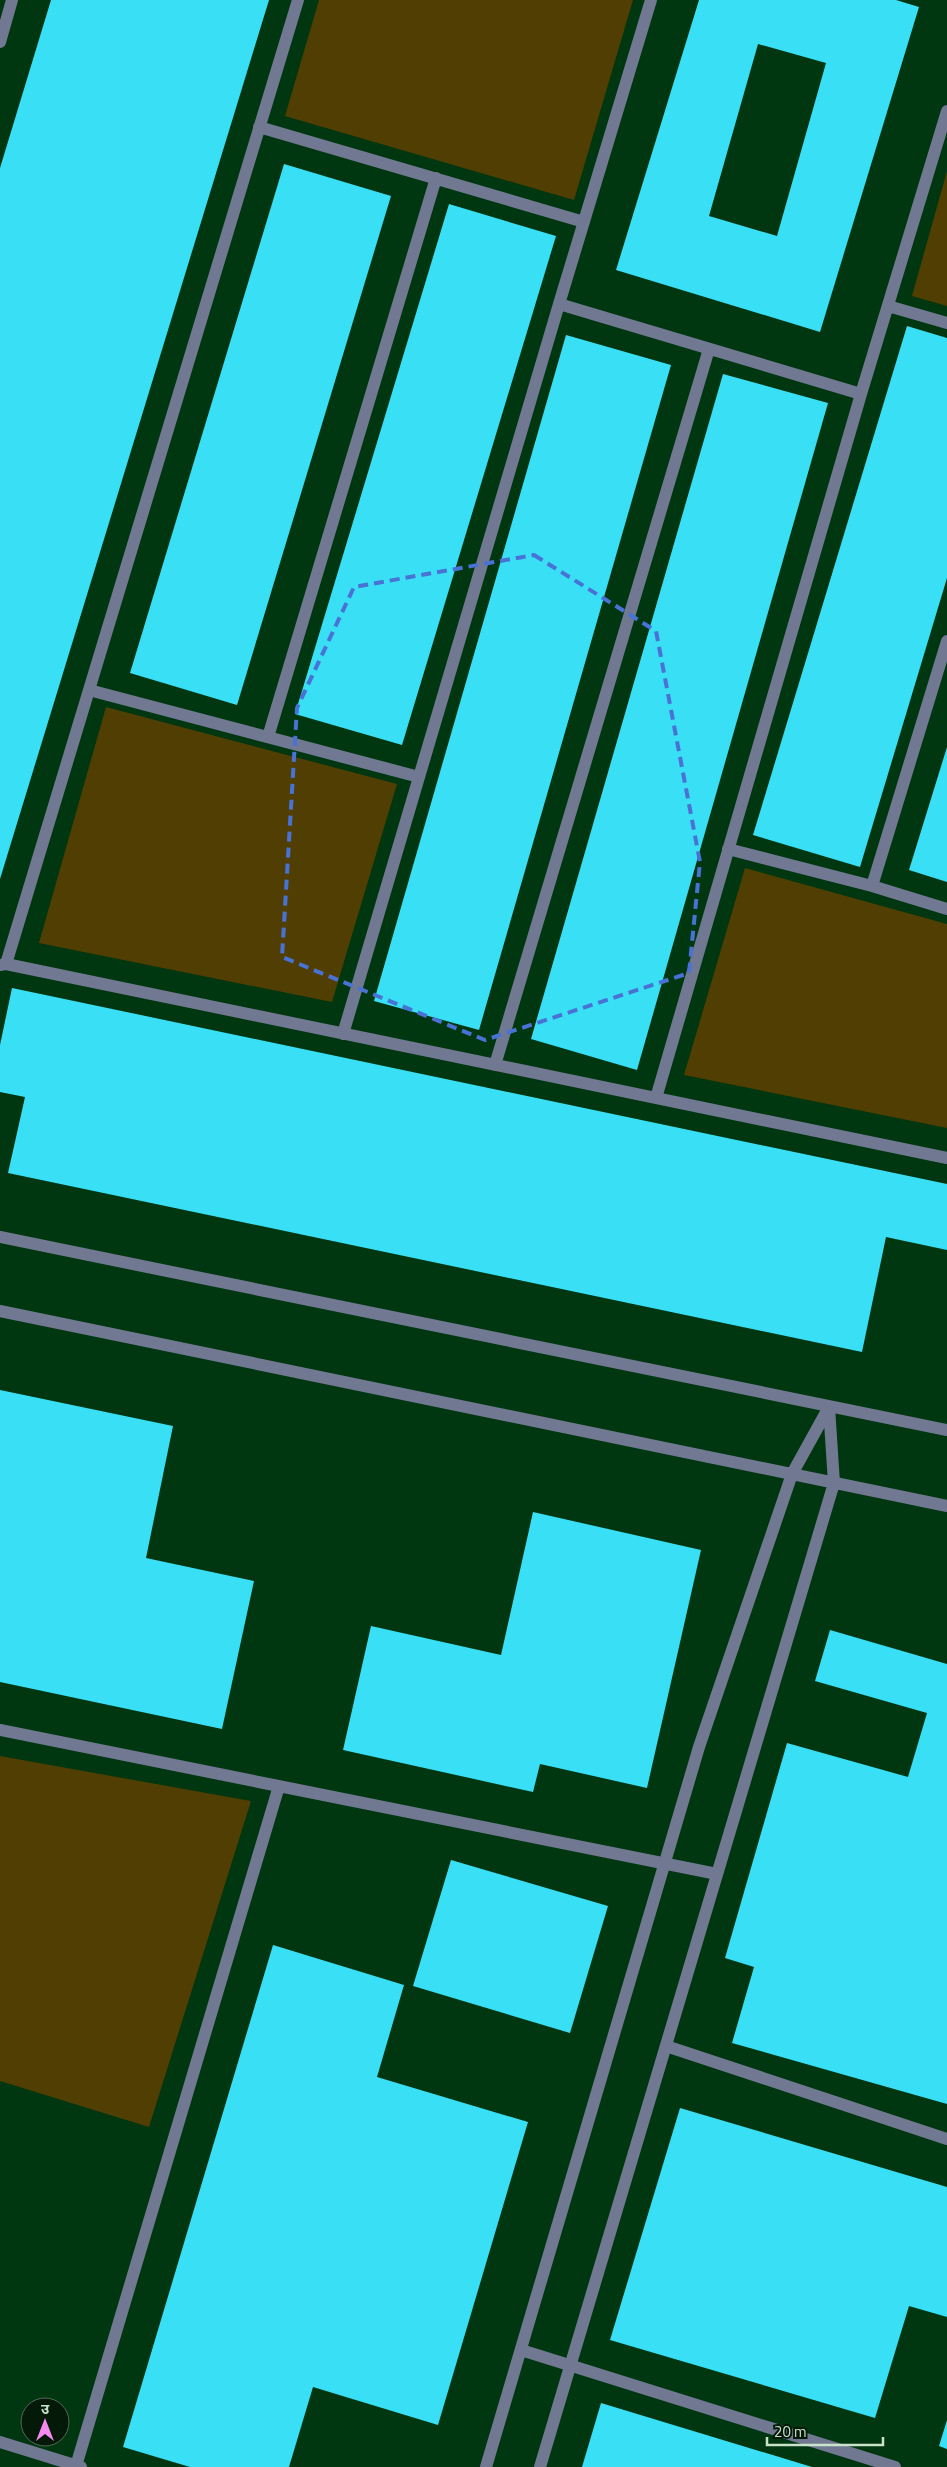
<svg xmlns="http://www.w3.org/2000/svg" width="947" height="2467" font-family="'Titillium Web','Noto Sans Devanagari',sans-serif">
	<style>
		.green { fill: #513e02 }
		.building { fill: #39dff5; fill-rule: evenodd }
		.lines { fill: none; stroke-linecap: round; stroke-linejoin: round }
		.minor { stroke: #707991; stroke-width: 12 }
		.marked { fill: none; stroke: #4873d5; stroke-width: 4; stroke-dasharray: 10 6; stroke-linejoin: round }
	</style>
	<rect width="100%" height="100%" fill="#003610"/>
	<path class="green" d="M319,0H633L574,200L285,116Z
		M947,171V306L912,296Z
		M106,707L397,784L332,1002L39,943Z
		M745,868L947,924V1128L684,1075Z
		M0,1756L251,1801L149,2127L0,2081Z"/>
	<path class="building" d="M51,0H269L0,879V168Z
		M699,0H896L919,7L820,332L616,270ZM758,44L826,63L777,236L709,216Z
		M284,164L391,196L237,705L130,673Z
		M449,204L556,236L402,745L295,714Z
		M907,326L947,338V578L860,867L753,835Z
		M566,335L671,365L479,1030L374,1001Z
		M723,374L828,403L637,1070L531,1039Z
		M947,747V882L909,870Z
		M12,988L947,1184V1250L886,1237L862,1352L8,1173L25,1097L0,1092V1045Z
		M0,1390L173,1426L146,1558L254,1581L222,1729L0,1682Z
		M533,1512L701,1550L647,1788L540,1764L533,1792L343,1750L371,1626L501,1655Z
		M830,1630L947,1664V2104L732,2043L754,1967L725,1958L787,1743L908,1777L927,1713L815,1681Z
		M451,1860L608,1906L570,2033L413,1986Z
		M273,1945L404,1985L377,2077L528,2122L438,2425L313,2387L289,2467H190L123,2447Z
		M680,2108L947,2187V2317L909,2306L875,2418L610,2340Z
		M601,2403L812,2467H582Z
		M947,2420V2449L939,2446Z"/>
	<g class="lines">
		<path class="minor" d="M0,42L12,0
			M259,127L584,222
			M559,304L861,394
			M888,306L947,323
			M89,690L419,777
			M268,737L436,178
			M728,849L872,886L947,909
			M872,886L947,641
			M6,964L298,0
			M0,965L6,964L947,1158
			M343,1034L559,304L651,0
			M495,1065L709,349
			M656,1098L861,394L947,111
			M0,1237L947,1430
			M0,1311L947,1506
			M0,1730L717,1874
			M666,2046L947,2139
			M521,2350L895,2467
			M0,2442L81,2467
			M76,2466L279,1786
			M486,2467L699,1747L792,1474L829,1407
			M540,2467L834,1483L829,1407"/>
	</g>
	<path class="marked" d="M534,555L656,631L700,862L689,973L485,1040L282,957L297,708L354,587Z"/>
	<g transform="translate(45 2422)"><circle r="24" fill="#051909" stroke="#536a57"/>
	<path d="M0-4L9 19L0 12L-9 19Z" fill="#f489f0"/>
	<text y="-8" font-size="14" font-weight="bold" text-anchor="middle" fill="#c9e3cb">उ</text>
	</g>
	<path d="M767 2437v8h116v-8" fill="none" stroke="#c9e3cb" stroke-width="2.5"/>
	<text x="774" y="2437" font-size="15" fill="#c9e3cb" stroke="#051909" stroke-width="4" paint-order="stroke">20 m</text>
</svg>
